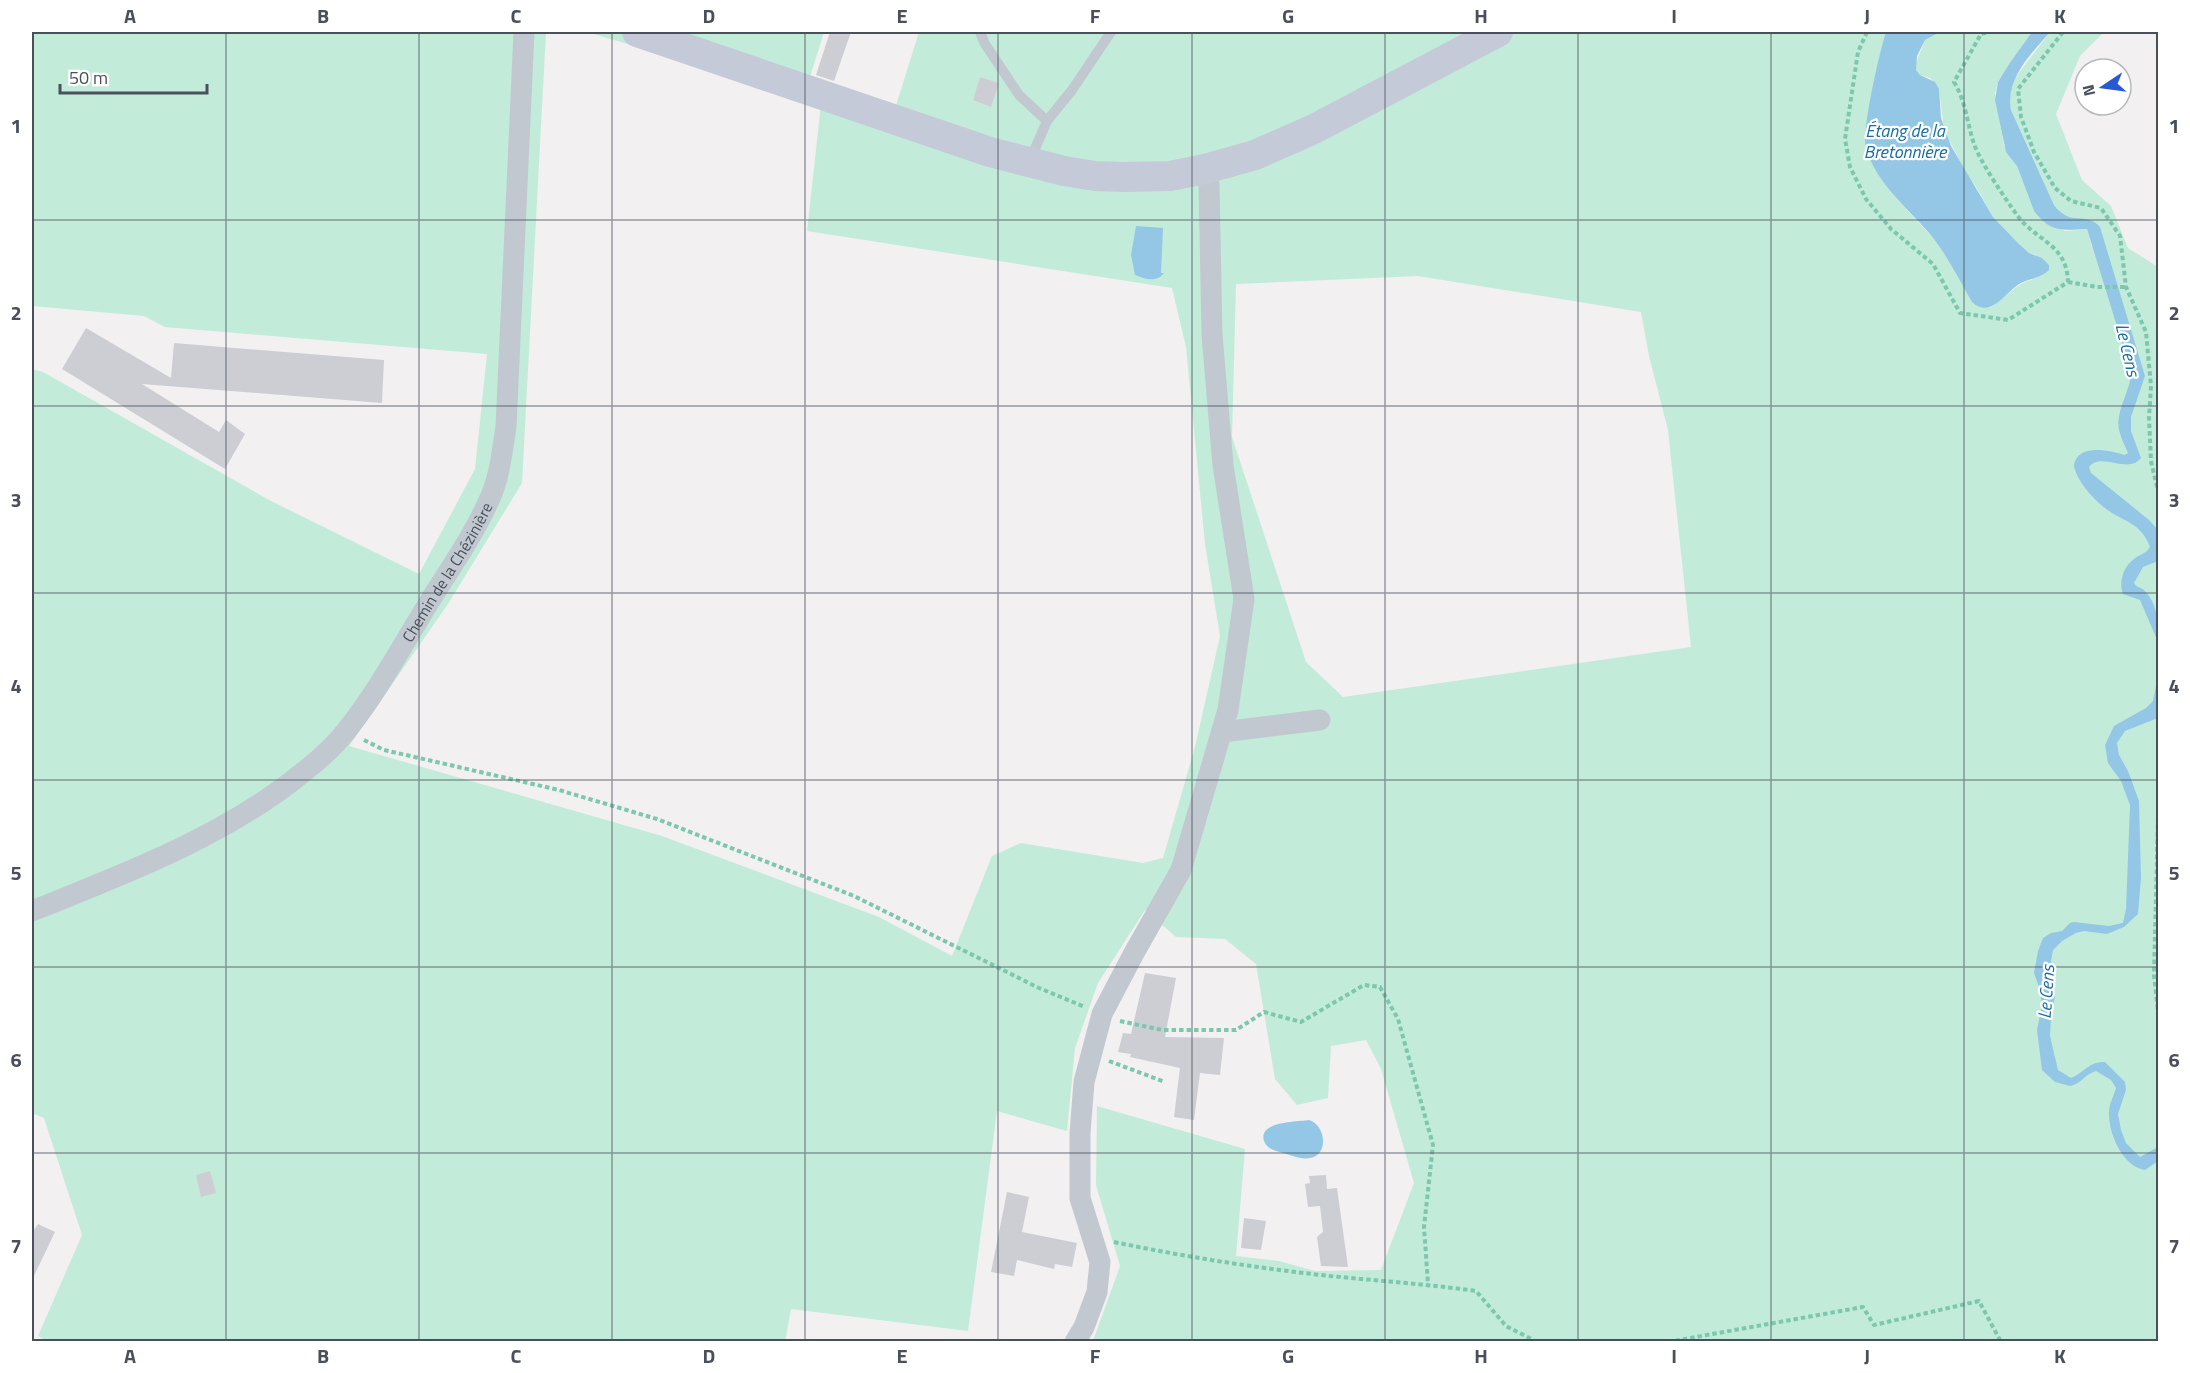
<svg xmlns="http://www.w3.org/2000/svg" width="2190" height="1373" font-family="'Titillium Web',sans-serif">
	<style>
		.green { fill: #c2ecd9; fill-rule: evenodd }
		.water { fill: #93c7e5 }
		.building { fill: #cdced4 }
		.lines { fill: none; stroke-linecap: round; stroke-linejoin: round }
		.path { stroke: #7dc7ae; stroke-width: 4; stroke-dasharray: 4.5 3; stroke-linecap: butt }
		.lane { stroke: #c2c8d0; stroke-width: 10 }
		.street { stroke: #c2c8d0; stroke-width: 21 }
		.secondary { stroke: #c4cad7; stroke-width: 30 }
		.grid { fill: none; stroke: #49505c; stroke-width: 1.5; stroke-opacity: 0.55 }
		.labels { text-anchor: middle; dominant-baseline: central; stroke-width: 4.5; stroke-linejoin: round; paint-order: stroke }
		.street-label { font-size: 16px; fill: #49505c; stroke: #fff }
		.water-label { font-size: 18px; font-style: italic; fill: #186ea0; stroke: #fff }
		.neatline { fill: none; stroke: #49505c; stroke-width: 2 }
		.grid-label { font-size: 20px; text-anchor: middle; font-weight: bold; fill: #49505c }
	</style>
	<rect width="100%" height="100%" fill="#f2f0f0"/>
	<path class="green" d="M32,32H546L522,483L448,604L349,746L662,836L879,917L952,956L992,856L1021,843L1143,863L1163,858L1195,747L1220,636L1205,544L1186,347L1172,288L807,231L821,104L889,128L919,32H1886L1876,74L1865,146L1871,161L1894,196L1935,240L1951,264L1990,308C2005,299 2014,284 2032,280L2036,255L2029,253L2019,244L1993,217L1975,185L1967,175L1944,130L1939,89L1930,78L1920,75L1916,70V63L1925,40L1940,32H2032L2009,64L1998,82L1995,94L2004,146L2017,166L2034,211L2065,231L2087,229L2092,247L2105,243L2074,218L2063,215L2054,205L2011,110L2009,101L2012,82L2050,32H2104L2080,56L2056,114L2082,180L2111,206L2128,248L2158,267V1341H1093L1120,1266L1096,1185L1097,1106L1245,1149L1236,1256L1279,1261L1315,1271L1381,1270L1414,1183L1381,1069L1366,1040L1331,1046L1328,1098L1297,1105L1275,1079L1256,964L1225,939L1176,937L1145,910L1098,983L1075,1048L1067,1131L997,1111L968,1331L791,1309L785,1342L47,1341L38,1336L82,1235L44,1118L32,1113V369L43,372L271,501L419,574L475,469L487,354L165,327L144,316L32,306ZM1418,276L1641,312L1649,356L1668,430L1691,647L1343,697L1306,662L1232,437L1236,284Z
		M587,32H824L804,96Z"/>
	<path class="water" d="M1886,32H1940L1925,40L1917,56L1916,70L1920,75L1935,82L1939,89L1941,118L1951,146L1993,217L2019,244L2029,253L2042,258L2049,265V270C2040,279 2028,278 2019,284C2004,294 1991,319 1972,302C1960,281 1949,259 1934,239C1911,210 1877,186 1866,148C1861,132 1880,50 1886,32Z
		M2032,32H2050C2031,54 2005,79 2011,110L2054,205C2070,227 2086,211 2100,227L2145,376L2131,417V431L2141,458C2128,475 2101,451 2089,467L2091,473L2149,520L2158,530V561L2143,567L2134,583C2137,588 2141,587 2145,591C2158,605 2159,624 2158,642L2140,600L2123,594C2118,582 2124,566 2134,559C2140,554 2146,554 2150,547C2141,522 2123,522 2105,508C2093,499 2077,481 2074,466C2077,443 2109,450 2125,455L2128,453C2125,446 2121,438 2119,430C2115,410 2131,391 2131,372L2087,229C2062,230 2051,233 2034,211L2017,166L2006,152L1995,100L1998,82L2009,64Z
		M1136,226L1163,228L1161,273H1164C1156,283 1145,279 1135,275L1131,255Z
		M2158,676V718L2125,731L2117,743L2119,755L2128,771L2139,801L2141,878L2138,914L2124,927L2107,934L2084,931L2076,933L2062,941L2053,950L2051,961L2055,996L2051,1017L2050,1036L2058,1070L2071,1078C2084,1073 2089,1061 2105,1062L2125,1082L2126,1090L2118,1114L2121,1130L2126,1143L2140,1157L2158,1147V1161L2145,1170C2122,1167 2108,1132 2109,1112C2109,1103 2114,1096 2116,1088L2111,1080L2096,1071C2085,1074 2081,1084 2070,1086L2055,1082L2042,1070L2037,1030L2042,1005L2039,987L2034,973L2038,951L2043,938L2051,933L2062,931L2070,923L2074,922L2109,926L2123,923L2126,909L2130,805L2121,781L2108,763L2105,745L2114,726L2146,708L2153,701Z
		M1309,1120C1326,1125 1329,1155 1310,1158C1301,1160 1291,1155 1283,1153C1275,1151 1267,1149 1264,1141C1258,1121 1297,1122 1309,1120Z"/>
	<path class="building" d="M830,32H851L834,81L816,75Z
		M980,77L999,83L991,107L973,100Z
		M86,328L171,378L174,343L384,360L382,403L142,384L219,432L226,420L245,434L225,469L62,369Z
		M1145,973L1176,978L1165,1037L1224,1038L1220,1075L1200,1073L1194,1120L1174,1117L1180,1068L1130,1057L1131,1054L1118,1052L1123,1033L1131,1034Z
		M210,1171L216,1193L201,1197L196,1175Z
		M1326,1175L1327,1189L1337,1188L1348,1267L1321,1266L1317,1237L1323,1232L1320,1206L1308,1207L1305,1184L1310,1183L1309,1176Z
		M1007,1192L1029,1197L1022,1232L1077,1243L1072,1267L1055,1264L1054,1269L1017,1260L1014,1276L991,1272Z
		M1244,1218L1266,1221L1261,1250L1241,1248Z
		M38,1224L55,1232L32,1280V1233Z"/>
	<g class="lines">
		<path class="path" d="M1867,32L1858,52L1845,139L1850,167L1866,199L1891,229L1933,264L1960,313L2008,320L2068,282C2067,243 2035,241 2017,215C2004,197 1981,163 1974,144C1967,123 1966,102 1954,82L1981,34L1991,32
			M2063,32L2018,89L2021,117L2034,152L2055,188L2071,201L2101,208L2120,236L2126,287L2146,332L2151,386L2149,418L2151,461L2158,491
			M2068,282L2097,287H2126
			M364,740L384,750L559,790L657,819L854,896L1039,988L1085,1007
			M2158,817L2154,975L2158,1012
			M1120,1021L1162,1030H1236L1264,1012L1301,1022L1364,985L1380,987L1398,1019L1433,1145L1424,1227L1428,1284
			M1109,1061L1165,1082
			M1114,1242C1186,1257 1257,1268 1330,1276C1379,1281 1427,1284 1476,1291L1506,1326L1537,1342
			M1668,1342L1863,1307L1874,1325L1979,1301L2001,1342"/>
		<path class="lane" d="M980,32L985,44L1019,95L1047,121
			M1030,160L1047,121L1072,90L1111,32"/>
		<g class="street">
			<path d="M1222,732L1320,720"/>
			<path id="s1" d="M32,911C122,875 225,836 301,774C318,761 334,747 347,730C378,691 402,646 428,604C449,570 474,535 490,498C500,476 502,451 506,427L524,32"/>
			<path d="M1075,1342L1084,1327L1097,1292L1100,1262L1080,1198V1133L1084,1082L1102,1014L1134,953L1181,870L1228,710L1244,599L1223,465L1212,335L1209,185L1205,169"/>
		</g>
		<path class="secondary" d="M637,32L990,152L1064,171L1095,176L1125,177L1170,176L1205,169L1255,155L1314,129L1498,32"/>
	</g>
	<path class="grid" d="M226,32V1342M419,32V1342M612,32V1342M805,32V1342M998,32V1342M1192,32V1342M1385,32V1342M1578,32V1342M1771,32V1342M1964,32V1342M32,220H2158M32,406H2158M32,593H2158M32,780H2158M32,967H2158M32,1153H2158"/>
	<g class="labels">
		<g class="street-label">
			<text stroke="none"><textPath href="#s1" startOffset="554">Chemin de la Chézinière</textPath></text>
		</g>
		<g class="water-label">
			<text x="1905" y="130">Étang de la<tspan x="1905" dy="21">Bretonnière</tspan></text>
			<text transform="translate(2128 350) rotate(77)">Le Cens</text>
			<text transform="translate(2046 992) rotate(-86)">Le Cens</text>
		</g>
	</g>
	<rect width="2190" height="1373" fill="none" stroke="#ffffff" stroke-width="66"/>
	<g transform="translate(2103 87) rotate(257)"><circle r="28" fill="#ffffff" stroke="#b6b9be" stroke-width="1.5"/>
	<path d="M0-4.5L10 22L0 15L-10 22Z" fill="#2858d4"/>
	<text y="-9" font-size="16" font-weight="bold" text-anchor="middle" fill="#49505c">N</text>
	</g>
	<path d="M60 84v9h147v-9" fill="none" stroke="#49505c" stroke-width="3"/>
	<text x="69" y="84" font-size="18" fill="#49505c" stroke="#ffffff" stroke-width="4.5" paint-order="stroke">50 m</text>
	<rect x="33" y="33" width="2124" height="1307" class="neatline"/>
	<g class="grid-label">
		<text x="130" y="23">A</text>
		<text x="323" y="23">B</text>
		<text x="516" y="23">C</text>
		<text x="709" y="23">D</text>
		<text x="902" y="23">E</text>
		<text x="1095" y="23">F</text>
		<text x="1288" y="23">G</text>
		<text x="1481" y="23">H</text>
		<text x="1674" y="23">I</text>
		<text x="1867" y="23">J</text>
		<text x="2060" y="23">K</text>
		<text x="16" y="133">1</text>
		<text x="2174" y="133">1</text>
		<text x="16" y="320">2</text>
		<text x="2174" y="320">2</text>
		<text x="16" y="507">3</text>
		<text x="2174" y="507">3</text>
		<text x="16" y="693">4</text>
		<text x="2174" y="693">4</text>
		<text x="16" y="880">5</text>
		<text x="2174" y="880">5</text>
		<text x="16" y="1067">6</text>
		<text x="2174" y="1067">6</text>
		<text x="16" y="1253">7</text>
		<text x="2174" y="1253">7</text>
		<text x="130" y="1363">A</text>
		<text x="323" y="1363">B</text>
		<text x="516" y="1363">C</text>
		<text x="709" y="1363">D</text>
		<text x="902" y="1363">E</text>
		<text x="1095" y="1363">F</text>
		<text x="1288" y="1363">G</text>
		<text x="1481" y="1363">H</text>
		<text x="1674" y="1363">I</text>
		<text x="1867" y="1363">J</text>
		<text x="2060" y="1363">K</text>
	</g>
</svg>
